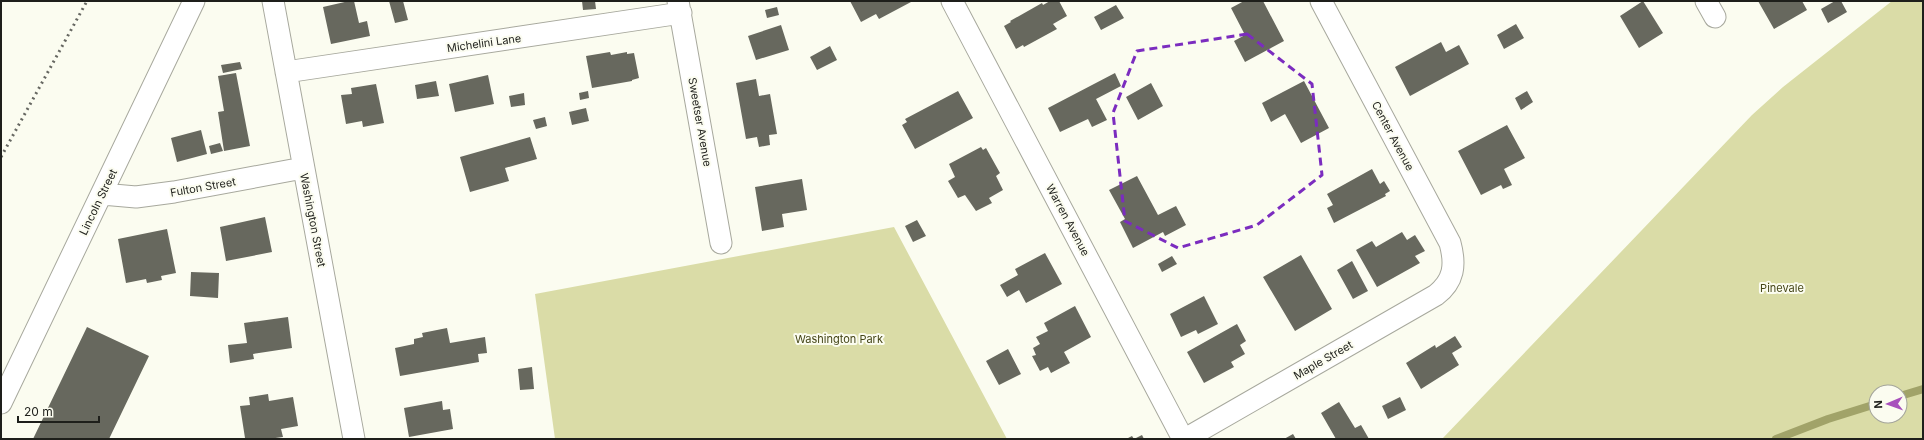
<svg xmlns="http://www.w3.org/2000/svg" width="1924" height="440" font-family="Inter,sans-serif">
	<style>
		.green { fill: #dadca7; fill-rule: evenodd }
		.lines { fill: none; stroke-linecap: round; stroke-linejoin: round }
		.stream { stroke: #a1a369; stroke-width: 8 }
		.building { fill: #67685e }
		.street-casing { stroke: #a7a89d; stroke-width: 23 }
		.street { stroke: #fff; stroke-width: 21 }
		.rail { stroke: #666761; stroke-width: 3; stroke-dasharray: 2 4; stroke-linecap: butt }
		.marked { fill: none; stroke: #7b2cbf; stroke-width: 3; stroke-dasharray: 8 5; stroke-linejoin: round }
		.labels { text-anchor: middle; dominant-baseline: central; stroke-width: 4; stroke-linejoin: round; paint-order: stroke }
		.street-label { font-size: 11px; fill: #1e1f1b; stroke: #fbfcf0 }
		.park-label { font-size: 11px; fill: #454618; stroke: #fbfcf0 }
	</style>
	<rect width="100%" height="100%" fill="#fbfcf0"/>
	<path class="green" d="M1892,1H1923V439H1442L1752,115L1783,87ZM1876,392H1900V416H1876Z
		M894,227L1007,439H555L535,294Z"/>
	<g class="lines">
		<path class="stream" d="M1900,396L1923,389
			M1776,439L1828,419L1876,404"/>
	</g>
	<path class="building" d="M349,1H354L359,23L367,21L370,36L331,44L323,7Z
		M389,1H403L408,20L395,23Z
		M582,1H595L596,9L583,10Z
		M850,1H910L911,2L879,19L876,14L861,22Z
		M1050,1H1059L1067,16L1053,24L1057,29L1024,47L1023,45L1016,49L1004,26L1011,22L1010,21L1042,3L1043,5Z
		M1244,1H1263L1284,41L1245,62L1234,41L1245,35L1231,8Z
		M1643,1L1663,33L1639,48L1620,16Z
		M1758,1H1802L1807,10L1774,29Z
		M1835,1H1841L1847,12L1828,23L1821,9Z
		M1116,5L1124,18L1101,30L1094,17Z
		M777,7L779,15L767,18L765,10Z
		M1516,24L1524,38L1504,49L1497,35Z
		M781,25L789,50L756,60L748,36Z
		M1441,42L1446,52L1459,45L1469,64L1410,96L1395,67Z
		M830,46L837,60L817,70L810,57Z
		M610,52L611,55L627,52V54L634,53L639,78L632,80V81L592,88L586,56Z
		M240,62L242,69L223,73L221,65Z
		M236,73L250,146L224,151L218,112L224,111L218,76Z
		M1115,73L1121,86L1096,99L1107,120L1092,127L1088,119L1060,132L1048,108Z
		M488,75L494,104L455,112L449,84Z
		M756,79L759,96L770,94L777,134L769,135L770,145L759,147L757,137L746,139L736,83Z
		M436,81L439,96L417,99L415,85Z
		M1304,81L1329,128L1301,143L1285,114L1271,122L1262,103Z
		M1151,83L1163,106L1138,120L1126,97Z
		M376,84L384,123L363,127L362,121L346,124L341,95L352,94L351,88Z
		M588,91L589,98L580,100L579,93Z
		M958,91L973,118L915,149L902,125L907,122L905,119Z
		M1527,91L1533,102L1521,110L1515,98Z
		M524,93L525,105L511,107L509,96Z
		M586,108L589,121L572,125L569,112Z
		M545,117L547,126L536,129L533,120Z
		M1507,125L1525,158L1504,169L1512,185L1503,189L1501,185L1481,195L1458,151Z
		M201,130L207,154L177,162L171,138Z
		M530,137L537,159L505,168L509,181L470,192L460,157Z
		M220,143L223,151L211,154L209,146Z
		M981,147L983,150L986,148L1000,173L996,176L1003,190L989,198L992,203L976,211L965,195L958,198L948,181L955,177L949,164Z
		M1372,169L1380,184L1384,181L1390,191L1385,194L1386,196L1334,223L1327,208L1333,205L1327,194Z
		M1137,176L1158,215L1176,206L1186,225L1165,236L1163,232L1133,248L1120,222L1125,219L1109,190Z
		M802,179L807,210L782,214L784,227L762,231L755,187Z
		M265,217L272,252L226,261L220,227Z
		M917,220L926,236L913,242L905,226Z
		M167,229L176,273L161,276L162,280L147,283L146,279L126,283L118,239Z
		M1402,232L1407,240L1415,235L1425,251L1415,256L1420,263L1377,287L1356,250L1372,241L1376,247Z
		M1045,253L1062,284L1026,303L1019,290L1007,297L1000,285L1018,275L1015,269Z
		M1301,255L1332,309L1295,331L1263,277Z
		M1172,256L1177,264L1162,272L1158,264Z
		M1352,261L1368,291L1353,299L1337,270Z
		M191,272L219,273L218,298L190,296Z
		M1204,296L1218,324L1198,334L1196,330L1181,337L1170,314Z
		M1075,306L1091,337L1064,352L1070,363L1051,373L1048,367L1040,371L1032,356L1036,355L1033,348L1040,344L1036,337L1048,331L1044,323Z
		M288,317L292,348L253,354L254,359L230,363L228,345L247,343L244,323Z
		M1237,324L1246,341L1240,345L1245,354L1231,362L1234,367L1204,383L1187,352Z
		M87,327L149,356L109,439H33Z
		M447,328L450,343L485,337L487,353L478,354L479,362L400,376L395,348L414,344V339L423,337L422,333Z
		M1455,336L1462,347L1452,353L1459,365L1421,389L1406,363L1435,345L1436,348Z
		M1008,349L1021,374L999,385L986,361Z
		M532,367L534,389L520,390L518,369Z
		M268,394L269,401L293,397L298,426L281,429L283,437L268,439L245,438L240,406L250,405L249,397Z
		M1400,397L1406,410L1388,419L1382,406Z
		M442,401L443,410L450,409L453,429L409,437L404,408Z
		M1339,402L1355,428L1361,425L1369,439H1336L1321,413Z
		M1293,434L1296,439H1284Z
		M1142,435L1144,439H1126L1132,436L1134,439Z"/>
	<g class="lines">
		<defs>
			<path id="street" d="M273,1L354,439
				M678,1L721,243
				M952,1L1183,439
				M1706,1L1715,17
				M286,72L681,13
				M102,194L136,197L174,192L303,168
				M1,403L194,1
				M1185,439L1436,295C1454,281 1456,265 1450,243L1321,1"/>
		</defs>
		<use href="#street" class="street-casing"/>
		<use href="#street" class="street"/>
		<path class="rail" d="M1,157L87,1"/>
	</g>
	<path class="marked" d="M1247,34L1312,84L1322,175L1257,225L1178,248L1125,221L1113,113L1137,51Z"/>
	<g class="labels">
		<g class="street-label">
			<text transform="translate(484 43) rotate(-8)">Michelini Lane</text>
			<text transform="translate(700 122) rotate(80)">Sweetser Avenue</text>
			<text transform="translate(1393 136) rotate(62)">Center Avenue</text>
			<text transform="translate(203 187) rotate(-10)">Fulton Street</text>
			<text transform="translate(98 202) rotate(-64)">Lincoln Street</text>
			<text transform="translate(313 220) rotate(79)">Washington Street</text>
			<text transform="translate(1068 220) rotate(62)">Warren Avenue</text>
			<text transform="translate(1323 360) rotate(-30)">Maple Street</text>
		</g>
		<g class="park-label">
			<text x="1782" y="288">Pinevale</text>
			<text x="839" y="339">Washington Park</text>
		</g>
	</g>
	<rect width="1924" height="440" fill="none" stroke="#1e1f1b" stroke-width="4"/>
	<g transform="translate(1888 404) rotate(268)"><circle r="19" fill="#fbfcf0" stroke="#a3a49b"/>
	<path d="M0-3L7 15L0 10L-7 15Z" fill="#a850bc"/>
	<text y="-6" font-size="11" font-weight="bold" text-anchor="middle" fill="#1e1f1b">N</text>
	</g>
	<path d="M18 416v6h81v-6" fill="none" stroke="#1e1f1b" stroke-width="2"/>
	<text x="24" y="416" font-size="12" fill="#1e1f1b" stroke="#fbfcf0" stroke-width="3" paint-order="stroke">20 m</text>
</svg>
